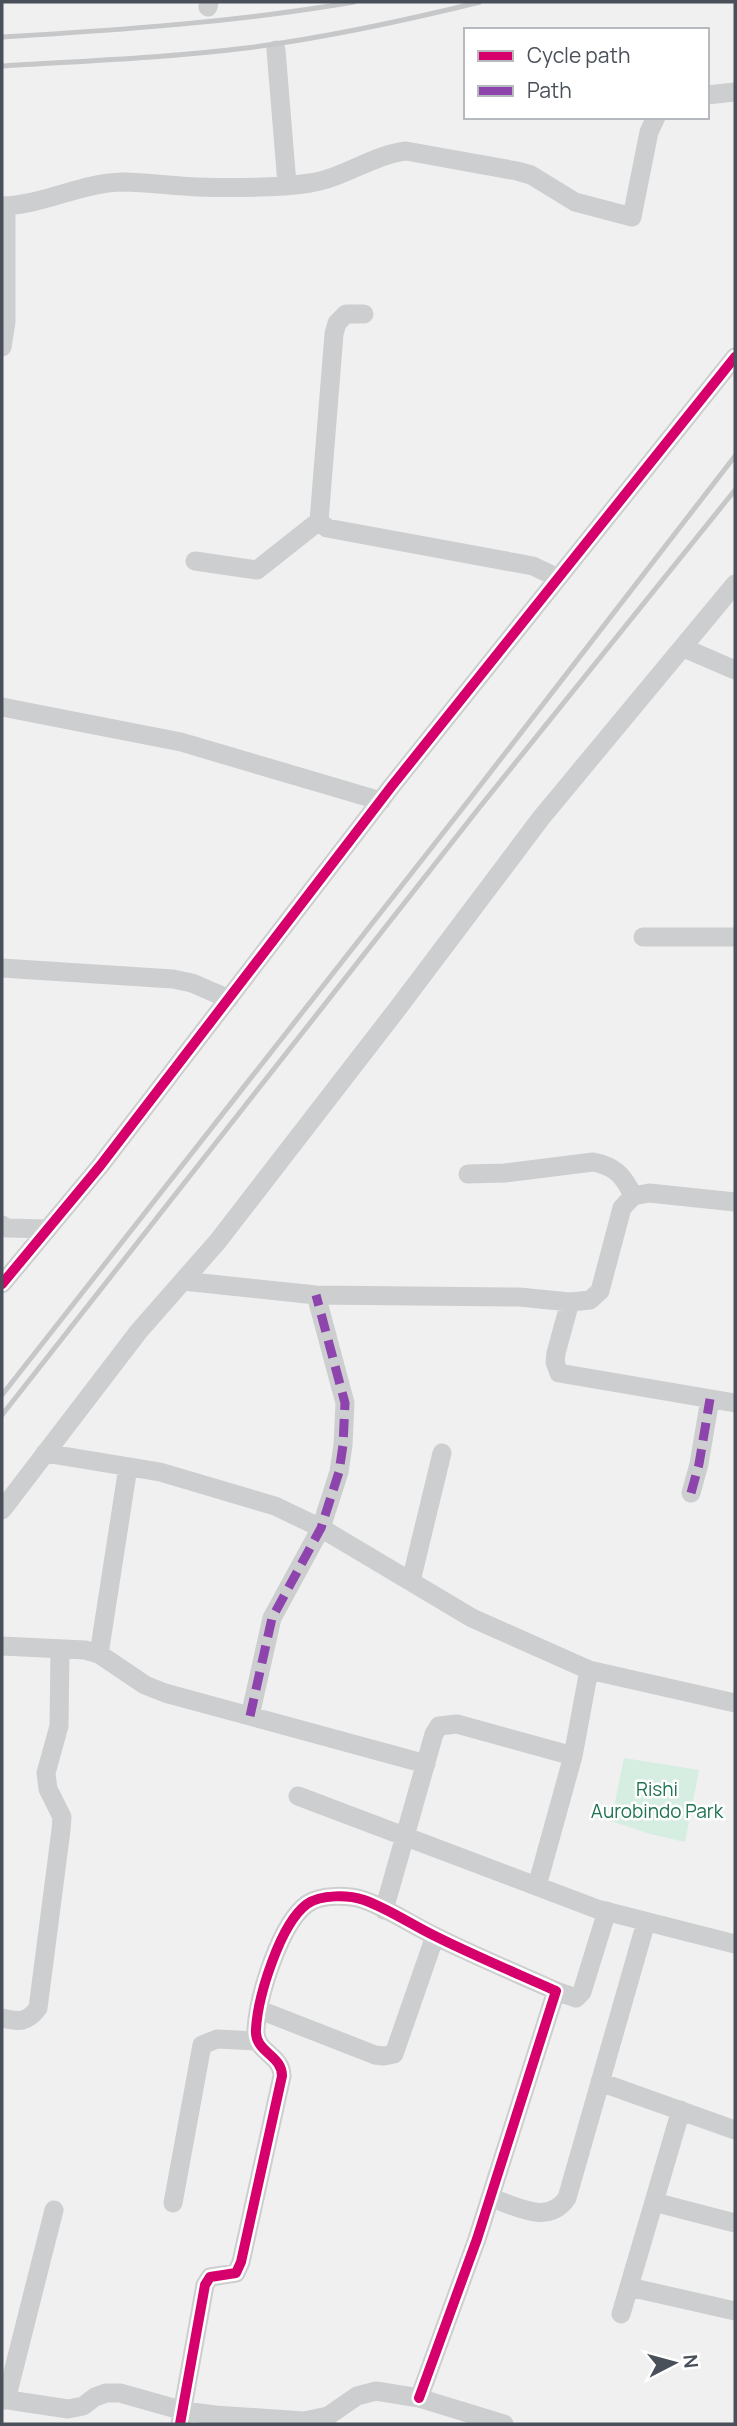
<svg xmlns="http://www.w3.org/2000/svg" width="737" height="2426" font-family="Manrope,sans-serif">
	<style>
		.green { fill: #d6ede1 }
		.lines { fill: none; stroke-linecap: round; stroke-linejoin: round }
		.minor { stroke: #ccced0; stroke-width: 19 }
		.rail { stroke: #c6c7c9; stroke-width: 5 }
		.quiet { stroke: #8e44ad; stroke-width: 9; stroke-dasharray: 18 9; stroke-linecap: butt }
		.cycleway-casing { stroke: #fff; stroke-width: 15 }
		.cycleway { stroke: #d6006c; stroke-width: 10 }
		.labels { text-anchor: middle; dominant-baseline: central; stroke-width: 5; stroke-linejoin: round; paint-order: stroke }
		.park-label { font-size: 19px; fill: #217351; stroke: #fff }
	</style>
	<rect width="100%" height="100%" fill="#f0f0f0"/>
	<path class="green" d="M624,1758L699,1770L685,1842L650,1834L611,1821Z"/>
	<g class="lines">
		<path class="minor" d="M208,7L209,2
			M276,50L287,184
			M707,95L735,92
			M2,206C43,205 81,183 122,182C147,182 172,186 197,187C230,188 278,188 310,183C344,178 372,155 406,151L517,171L531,175L575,202L632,217L649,132L656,117
			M364,314H346L337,323L334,334L319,521L327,528L533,566L558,578
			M2,347L6,322V206
			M195,561L257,570L319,521
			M684,648L735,670
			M2,707L181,742L381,801
			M643,937H735
			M2,968L173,979L192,983L229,999
			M468,1174L505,1173L593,1162C615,1166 624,1176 633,1196
			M2,1225L7,1228L48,1229
			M183,1281L316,1295L519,1297L570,1302L590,1300L600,1291L622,1208L633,1196L649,1193L735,1202
			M2,1284L100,1166L391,787L735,357
			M570,1302L556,1353L555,1362L559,1373L735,1403
			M45,1453L160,1472L275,1506L321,1528L472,1618L589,1670L735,1703
			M691,1493L699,1464L710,1399
			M2,1510L139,1331L218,1241L398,1008L541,818L735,584
			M411,1581L442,1453
			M2,1646L85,1650L99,1654L145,1685L165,1693L426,1764
			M99,1654L128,1467
			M250,1716L272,1618L321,1528L339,1472L343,1445L345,1403L316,1295
			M298,1796L597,1909L735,1944
			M537,1886L573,1756L589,1670
			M384,1910L434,1734L439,1726L457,1724L573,1756
			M556,1991L576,1998L582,1992L607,1911
			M260,2010L375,2055L384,2056L394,2054L435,1936
			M2,2018C19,2022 27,2023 38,2008L61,1830L62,1817L48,1789L46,1773L59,1726L60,1649
			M600,2082L735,2130
			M491,2198C517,2206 548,2226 567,2198L646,1922
			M654,2202L735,2223
			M173,2203L202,2045L217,2039L256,2041
			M629,2287L735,2311
			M621,2314L681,2110
			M2,2399L68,2409L83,2406L95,2397L106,2393H120L184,2411L215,2415L304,2421L328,2416L357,2396L376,2391L419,2398L504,2424
			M6,2400L54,2210
			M180,2424L205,2285L210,2277L236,2273L241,2262L282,2076C282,2054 254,2053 256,2029C258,1996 280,1924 307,1904C321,1894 349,1895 364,1900C389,1909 412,1925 435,1936C475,1956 516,1973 556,1991L477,2239L419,2398"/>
		<path class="rail" d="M2,37C120,30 237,22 354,2
			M2,66C83,61 165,58 246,48C324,38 403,21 480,2
			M2,1395L469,800L735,456
			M2,1415L479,808L735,490"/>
		<path class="quiet" d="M691,1493L699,1464L710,1399
			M250,1716L272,1618L321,1528L339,1472L343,1445L345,1403L316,1295"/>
		<defs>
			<path id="cycleway" d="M2,1284L100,1166L391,787L735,357
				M180,2424L205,2285L210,2277L236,2273L241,2262L282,2076C282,2054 254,2053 256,2029C258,1996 280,1924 307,1904C321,1894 349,1895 364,1900C389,1909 412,1925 435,1936C475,1956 516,1973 556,1991L477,2239L419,2398"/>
		</defs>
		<use href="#cycleway" class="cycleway-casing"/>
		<use href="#cycleway" class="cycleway"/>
	</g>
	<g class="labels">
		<g class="park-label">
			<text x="657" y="1789">Rishi<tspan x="657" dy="22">Aurobindo Park</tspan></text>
		</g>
	</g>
	<rect width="737" height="2426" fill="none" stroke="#49505a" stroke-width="7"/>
	<rect x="464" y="28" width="245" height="91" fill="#ffffff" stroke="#b6b9bd" stroke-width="2"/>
	<rect x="478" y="51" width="35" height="10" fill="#d6006c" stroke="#b6b9bd" stroke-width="2"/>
	<text x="527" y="63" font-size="21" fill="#49505a">Cycle path</text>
	<rect x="478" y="86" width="35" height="10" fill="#8e44ad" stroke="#b6b9bd" stroke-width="2"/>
	<text x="527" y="98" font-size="21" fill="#49505a">Path</text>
	<g transform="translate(674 2363) rotate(84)" stroke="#ffffff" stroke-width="5" paint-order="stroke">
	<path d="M0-5L12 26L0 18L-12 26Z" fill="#49505a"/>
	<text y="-10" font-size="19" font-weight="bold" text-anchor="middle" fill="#49505a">N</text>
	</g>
</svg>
